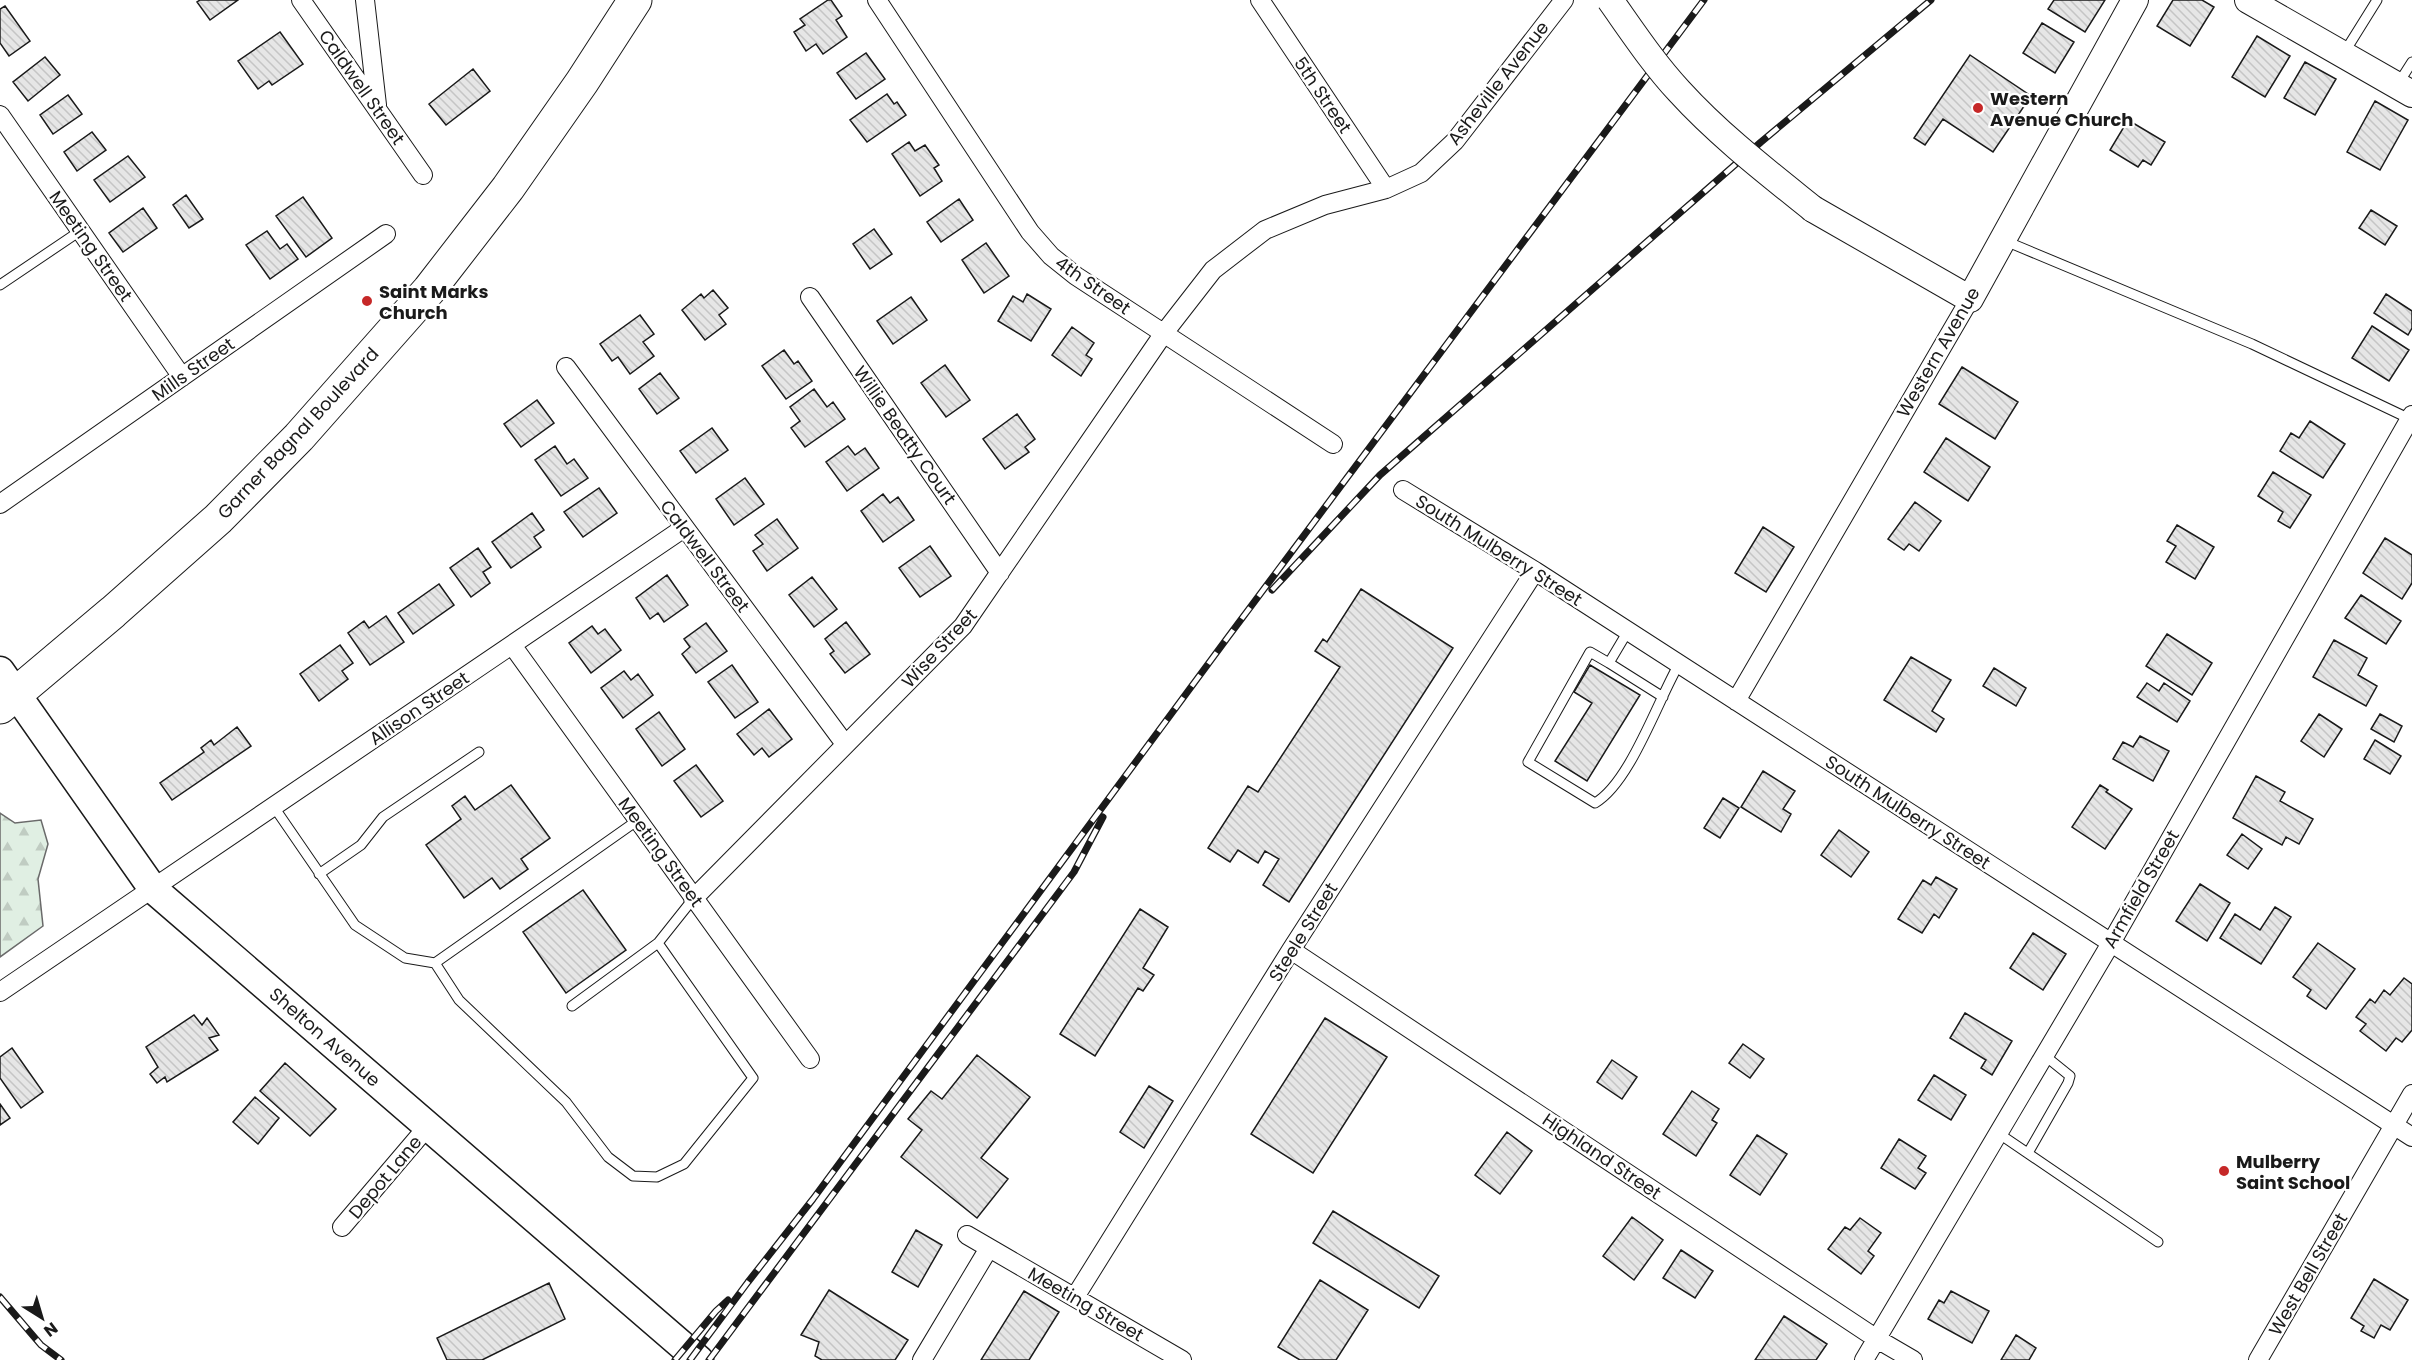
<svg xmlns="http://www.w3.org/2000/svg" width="2412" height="1360" font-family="Poppins,sans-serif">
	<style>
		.forest { fill: url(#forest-firs); stroke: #6a6a6a; stroke-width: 1.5 }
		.building { fill: url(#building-back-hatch); stroke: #1a1a1a; stroke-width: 1.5 }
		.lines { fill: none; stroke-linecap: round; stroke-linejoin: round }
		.lane-casing { stroke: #1a1a1a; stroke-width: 11 }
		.street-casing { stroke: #1a1a1a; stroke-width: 20 }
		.secondary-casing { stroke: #1a1a1a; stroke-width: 28 }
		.primary-casing { stroke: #1a1a1a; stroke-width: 31 }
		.highway-casing { stroke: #1a1a1a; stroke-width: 35 }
		.lane { stroke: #fff; stroke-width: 9 }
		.street { stroke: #fff; stroke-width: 18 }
		.secondary { stroke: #fff; stroke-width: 26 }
		.primary { stroke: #fff; stroke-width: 28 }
		.highway { stroke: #fff; stroke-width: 33 }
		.rail-casing { stroke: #1a1a1a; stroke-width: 7 }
		.rail { stroke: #fff; stroke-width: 4.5; stroke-dasharray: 14; stroke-linecap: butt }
		.secondary-bridge-casing { stroke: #1a1a1a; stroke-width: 28; stroke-linecap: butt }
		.secondary-bridge { stroke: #fff; stroke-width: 26 }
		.poi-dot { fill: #c62828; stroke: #fff; stroke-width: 2 }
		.labels { text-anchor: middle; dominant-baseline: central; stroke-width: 4.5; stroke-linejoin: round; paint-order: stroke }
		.street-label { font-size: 18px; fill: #1a1a1a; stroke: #fff }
		.poi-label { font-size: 18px; font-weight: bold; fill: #1a1a1a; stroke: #fff; text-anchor: start }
	</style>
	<defs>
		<pattern id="forest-firs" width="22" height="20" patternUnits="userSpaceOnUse" patternTransform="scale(1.5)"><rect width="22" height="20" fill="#e0efe3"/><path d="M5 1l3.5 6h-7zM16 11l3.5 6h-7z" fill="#c0ccc2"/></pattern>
		<pattern id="building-back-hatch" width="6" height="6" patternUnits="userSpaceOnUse" patternTransform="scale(1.5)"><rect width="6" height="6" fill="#e6e6e6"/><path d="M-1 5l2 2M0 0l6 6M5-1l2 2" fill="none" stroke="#c5c5c5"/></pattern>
	</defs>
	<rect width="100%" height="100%" fill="#fff"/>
	<path class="forest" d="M0,813L15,823L41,820L48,844L38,879L43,926L0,957Z"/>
	<path class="building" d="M200,0H238L210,20L197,2Z
		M828,0H831L842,16L836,20L847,37L823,54L816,44L806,51L794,32L805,25L800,19Z
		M2054,0H2105L2085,32L2048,9Z
		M2173,0H2202L2214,7L2190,46L2157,26Z
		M5,6L30,41L9,56L0,43V9Z
		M2042,23L2074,42L2055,73L2023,53Z
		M280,32L303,64L272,85L269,81L258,89L238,61Z
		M2257,36L2290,56L2265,97L2232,77Z
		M866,53L885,79L856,99L837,73Z
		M1970,55L2031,96L1993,152L1943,119L1925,145L1914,138Z
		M45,57L60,75L28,101L13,82Z
		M2305,62L2336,79L2315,115L2284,98Z
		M473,69L490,91L446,125L429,104Z
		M887,94L894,104L897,102L906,115L867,142L850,120Z
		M68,95L82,114L53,134L40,115Z
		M2375,101L2408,120L2380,170L2347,152Z
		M2128,120L2165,142L2151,165L2143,160L2138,167L2110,150Z
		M92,132L106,150L77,171L64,152Z
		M909,142L915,151L925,145L939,165L934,168L942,181L920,196L892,154Z
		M128,156L145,177L110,202L94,180Z
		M186,195L203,219L189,228L173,205Z
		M303,197L332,238L306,257L276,216Z
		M959,199L973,220L941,242L927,222Z
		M143,208L157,228L123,252L109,233Z
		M2371,210L2397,226L2385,245L2359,228Z
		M874,229L892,254L870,269L853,244Z
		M267,231L280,249L287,244L298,259L270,279L246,245Z
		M986,243L1009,276L984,293L962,260Z
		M713,290L728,308L719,315L726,324L705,340L682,310L701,294L704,298Z
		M1027,294L1051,309L1031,341L998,321L1013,296L1023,302Z
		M2386,294L2412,311V328L2408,335L2374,313Z
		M911,297L927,320L893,344L877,321Z
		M640,315L654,334L643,342L654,356L630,374L618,357L612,361L600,344Z
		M2372,326L2409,350L2389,381L2352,358Z
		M1072,327L1094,343L1086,355L1092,359L1081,376L1052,355Z
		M784,350L794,364L798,361L812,381L786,399L762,366Z
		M945,365L970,400L946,417L921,383Z
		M1962,367L2018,402L1995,439L1939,404Z
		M660,373L679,398L657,414L639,389Z
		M814,389L827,407L833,402L845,419L805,447L791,428L800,421L790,407Z
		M537,400L554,423L521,447L504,424Z
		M1017,414L1035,439L1025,447L1029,452L1005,469L983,439Z
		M2310,421L2345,444L2323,478L2280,451L2291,433L2299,438Z
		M712,428L728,450L696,473L680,451Z
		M1946,438L1990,467L1968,501L1924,472Z
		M555,446L567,464L574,459L588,478L561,496L535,460Z
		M848,446L855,455L865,448L879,468L847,491L826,462Z
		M2273,472L2311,495L2290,528L2278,521L2283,512L2258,496Z
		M745,478L764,504L734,525L716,499Z
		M599,488L617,513L583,537L564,512Z
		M883,494L890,503L898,497L914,520L883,542L861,511Z
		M1915,502L1941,521L1919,551L1909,544L1904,550L1888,539Z
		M532,513L544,530L534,537L541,547L511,568L492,542Z
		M777,519L798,548L767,571L753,551L763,544L755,535Z
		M2177,525L2214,547L2195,579L2166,562L2176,546L2167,541Z
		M1763,527L1794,547L1766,592L1735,573Z
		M2385,538L2412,555V583L2402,599L2363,573Z
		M930,546L951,576L920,597L899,568Z
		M478,548L491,567L483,572L490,583L471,597L450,568Z
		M667,575L688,605L664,622L658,613L650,619L636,598Z
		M812,577L837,609L814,627L789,595Z
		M439,584L454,605L413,634L398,613Z
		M1361,589L1453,648L1289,902L1263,885L1279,859L1265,851L1258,863L1238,850L1230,862L1208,848L1248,786L1258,792L1340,667L1315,651L1323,639L1327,642Z
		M2361,595L2401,621L2386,644L2345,618Z
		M386,616L404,642L370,665L348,633L364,621L369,628Z
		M846,622L870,654L845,673L830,654L834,651L825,639Z
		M706,623L727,651L696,673L682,654L690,647L684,639Z
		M592,626L598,634L605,629L621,650L591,673L569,643Z
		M2167,634L2212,663L2192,695L2146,666Z
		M2334,640L2367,658L2358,675L2377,686L2366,706L2313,677Z
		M340,645L353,663L342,671L348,679L319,701L300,674Z
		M1911,657L1951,680L1932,711L1944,719L1936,732L1884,700Z
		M732,665L758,702L735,718L708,682Z
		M1590,665L1640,695L1587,781L1555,761L1592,703L1574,692Z
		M1994,668L2026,688L2016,706L1983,686Z
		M624,671L631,680L638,674L653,695L623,718L601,688Z
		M2147,683L2159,691L2164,683L2190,701L2177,722L2137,697Z
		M769,709L792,739L769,757L762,748L754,755L737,734Z
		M659,712L685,749L662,766L636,729Z
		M2319,714L2342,729L2324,757L2301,741Z
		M2380,714L2402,726L2394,742L2371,729Z
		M237,727L251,746L172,800L160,783L204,752L201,748L211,740L214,745Z
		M2140,736L2169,751L2153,781L2113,759L2123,742L2133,747Z
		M2375,740L2401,756L2390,774L2364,759Z
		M696,765L723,801L701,817L674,781Z
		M1763,771L1795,791L1783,809L1791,814L1781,832L1741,807Z
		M2256,776L2285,792L2280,801L2313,819L2299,844L2286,837L2282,845L2233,818Z
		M511,785L550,838L521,859L528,869L500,889L492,878L464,898L426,845L461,819L452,806L465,796L475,810Z
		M2100,785L2108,790L2106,792L2132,809L2105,849L2072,827Z
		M1723,798L1739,808L1720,838L1704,828Z
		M1839,830L1869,852L1851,877L1821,855Z
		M2242,834L2262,849L2248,869L2227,855Z
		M1936,877L1957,889L1939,918L1934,914L1922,933L1898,919L1923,880L1931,885Z
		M2200,884L2230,903L2207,941L2176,921Z
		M583,890L626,950L566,993L523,932Z
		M2275,907L2291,917L2261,964L2220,938L2235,914L2260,930Z
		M1140,909L1168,927L1143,968L1154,975L1143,991L1138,988L1095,1056L1060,1034Z
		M2033,933L2066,954L2043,990L2010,968Z
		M2318,943L2355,969L2326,1009L2307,996L2311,990L2293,977Z
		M2404,978L2412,984V1030L2402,1042L2396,1038L2386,1051L2360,1031L2366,1024L2356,1017L2370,999L2375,1003L2384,990L2390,995Z
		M1965,1013L2012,1041L1992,1075L1981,1068L1986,1060L1950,1038Z
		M194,1015L202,1025L207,1018L219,1035L209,1038L218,1050L167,1082L165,1077L157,1083L150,1074L158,1067L146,1047Z
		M1325,1018L1387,1057L1313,1173L1251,1134Z
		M1743,1044L1764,1059L1750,1078L1729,1063Z
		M12,1048L43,1092L21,1108L0,1078V1057Z
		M977,1055L1030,1097L981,1158L1008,1179L977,1218L901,1157L922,1130L908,1119L931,1091L942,1099Z
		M1612,1060L1637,1077L1622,1099L1597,1082Z
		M285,1063L336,1109L310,1136L260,1091Z
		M1934,1075L1966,1095L1951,1120L1918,1100Z
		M1149,1086L1173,1101L1144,1148L1120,1132Z
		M1692,1091L1719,1109L1712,1120L1717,1123L1696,1156L1663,1134Z
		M255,1097L279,1118L258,1144L233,1122Z
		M0,1104L10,1118L0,1125Z
		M1507,1132L1532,1151L1500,1194L1475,1175Z
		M1757,1135L1787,1154L1760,1195L1730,1175Z
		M1899,1139L1926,1156L1918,1168L1926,1173L1915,1189L1881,1168Z
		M1333,1211L1439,1276L1419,1308L1313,1243Z
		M1632,1217L1663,1240L1634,1280L1603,1256Z
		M1860,1218L1881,1233L1868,1251L1874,1256L1861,1274L1828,1249L1845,1227L1850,1230Z
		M916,1230L942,1245L918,1287L892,1272Z
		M1681,1250L1713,1271L1695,1298L1663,1278Z
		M2374,1279L2408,1300L2390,1330L2381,1325L2374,1338L2361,1331L2364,1326L2351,1318Z
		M1320,1280L1368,1310L1336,1360H1300L1278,1347Z
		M549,1283L565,1319L482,1360H447L437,1338Z
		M829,1290L908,1340L895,1360H822L815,1356L819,1342L801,1335Z
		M1024,1291L1059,1312L1029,1360H981Z
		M1951,1291L1989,1311L1972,1343L1928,1319L1939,1300L1944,1303Z
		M1784,1316L1827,1344L1816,1360H1755Z
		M2016,1335L2036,1348L2029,1360H2001Z"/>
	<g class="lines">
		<defs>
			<path id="lane" d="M2344,53L2377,0
				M2398,84L2412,62
				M2003,240L2252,344L2410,419
				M0,285L80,231
				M1628,631L1609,663L1590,652L1528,762L1595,803C1630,783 1658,700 1679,664
				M1609,663L1663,697
				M274,807L355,925L405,958L435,963L638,820
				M319,874L361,845L383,817L479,752
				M435,963L459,1000L566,1102L608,1157L633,1176L657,1177L684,1164L753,1078L658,943L693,899
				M572,1006L658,943
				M1998,1133L2158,1242
				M2028,1153L2068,1083L2070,1076L2044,1055"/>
			<path id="street" d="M301,0L423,175
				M365,0L377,105
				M877,0L1030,232L1051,256L1076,276L1333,444
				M1260,0L1386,189
				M0,115L182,377
				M810,297L1000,573
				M566,367L845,744
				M1403,490L1535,571L2412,1137
				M0,504L386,234
				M512,645L810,1059
				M1736,701L1970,299
				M693,899L963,626L1164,333L1213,270L1265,230L1325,205L1386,189L1421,173L1455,141L1564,0
				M1291,950L1877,1339L1913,1360
				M0,992L684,528
				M342,1227L428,1126
				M967,1235L1182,1360
				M1075,1297L1291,950L1535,571
				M922,1360L989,1248
				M1864,1360L2111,943L2412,415
				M2258,1360L2412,1094"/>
			<path id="secondary" d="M2248,0L2412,94
				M1813,209L1970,299L2135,0"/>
			<path id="primary" d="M0,671L153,889L699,1360"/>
			<path id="highway" d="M0,707L113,612L218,519L299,437L429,290L508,188L582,82L635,0"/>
		</defs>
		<use href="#lane" class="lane-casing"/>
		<use href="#street" class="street-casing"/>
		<use href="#secondary" class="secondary-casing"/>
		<use href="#primary" class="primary-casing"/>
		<use href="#highway" class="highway-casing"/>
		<use href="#lane" class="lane"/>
		<use href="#street" class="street"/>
		<use href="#secondary" class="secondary"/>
		<use href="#primary" class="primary"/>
		<use href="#highway" class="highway"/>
		<defs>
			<path id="rail" d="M1272,590L1380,475L1761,142L1931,0
				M0,1297L41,1345L61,1360
				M675,1360L716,1311L728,1300
				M690,1360L748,1282L813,1199L1228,637L1704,0
				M709,1360L1074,872L1103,817"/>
		</defs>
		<use href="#rail" class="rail-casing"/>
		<use href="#rail" class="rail"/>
		<defs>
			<path id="secondary-bridge" d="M1610,0C1632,31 1653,63 1679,91C1719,135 1767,172 1813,209"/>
		</defs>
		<use href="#secondary-bridge" class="secondary-bridge-casing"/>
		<use href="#secondary-bridge" class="secondary-bridge"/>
	</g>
	<g class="poi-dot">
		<circle cx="1978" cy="108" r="6"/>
		<circle cx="367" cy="301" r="6"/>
		<circle cx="2224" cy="1171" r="6"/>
	</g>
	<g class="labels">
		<g class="street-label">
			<text transform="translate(1498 83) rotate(-52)">Asheville Avenue</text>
			<text transform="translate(362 87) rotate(55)">Caldwell Street</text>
			<text transform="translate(1323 95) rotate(56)">5th Street</text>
			<text transform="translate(91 246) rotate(55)">Meeting Street</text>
			<text transform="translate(1093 285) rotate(35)">4th Street</text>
			<text transform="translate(1938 352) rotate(-60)">Western Avenue</text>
			<text transform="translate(193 369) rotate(-35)">Mills Street</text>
			<text transform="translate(298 433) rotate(-47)">Garner Bagnal Boulevard</text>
			<text transform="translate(905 435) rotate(55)">Willie Beatty Court</text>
			<text transform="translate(1499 550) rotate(32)">South Mulberry Street</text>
			<text transform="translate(705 556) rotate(53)">Caldwell Street</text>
			<text transform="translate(939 648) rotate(-47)">Wise Street</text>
			<text transform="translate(419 708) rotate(-34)">Allison Street</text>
			<text transform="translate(1908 812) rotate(33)">South Mulberry Street</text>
			<text transform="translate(661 852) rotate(54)">Meeting Street</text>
			<text transform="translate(2141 889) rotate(-60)">Armfield Street</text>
			<text transform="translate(1303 932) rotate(-58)">Steele Street</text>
			<text transform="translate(325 1037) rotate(41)">Shelton Avenue</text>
			<text transform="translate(1602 1156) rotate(34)">Highland Street</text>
			<text transform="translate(385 1177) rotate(-50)">Depot Lane</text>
			<text transform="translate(2308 1274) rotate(-60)">West Bell Street</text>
			<text transform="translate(1086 1304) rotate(30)">Meeting Street</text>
		</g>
		<g class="poi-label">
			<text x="1990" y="98">Western<tspan x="1990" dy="21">Avenue Church</tspan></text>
			<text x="379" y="291">Saint Marks<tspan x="379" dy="21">Church</tspan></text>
			<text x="2236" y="1161">Mulberry<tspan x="2236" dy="21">Saint School</tspan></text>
		</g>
	</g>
	<g transform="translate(42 1318) rotate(143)" stroke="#ffffff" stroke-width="4.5" paint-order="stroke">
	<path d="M0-4.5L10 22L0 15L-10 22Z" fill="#1a1a1a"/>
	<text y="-9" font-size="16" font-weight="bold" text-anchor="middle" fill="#1a1a1a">N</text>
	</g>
</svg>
